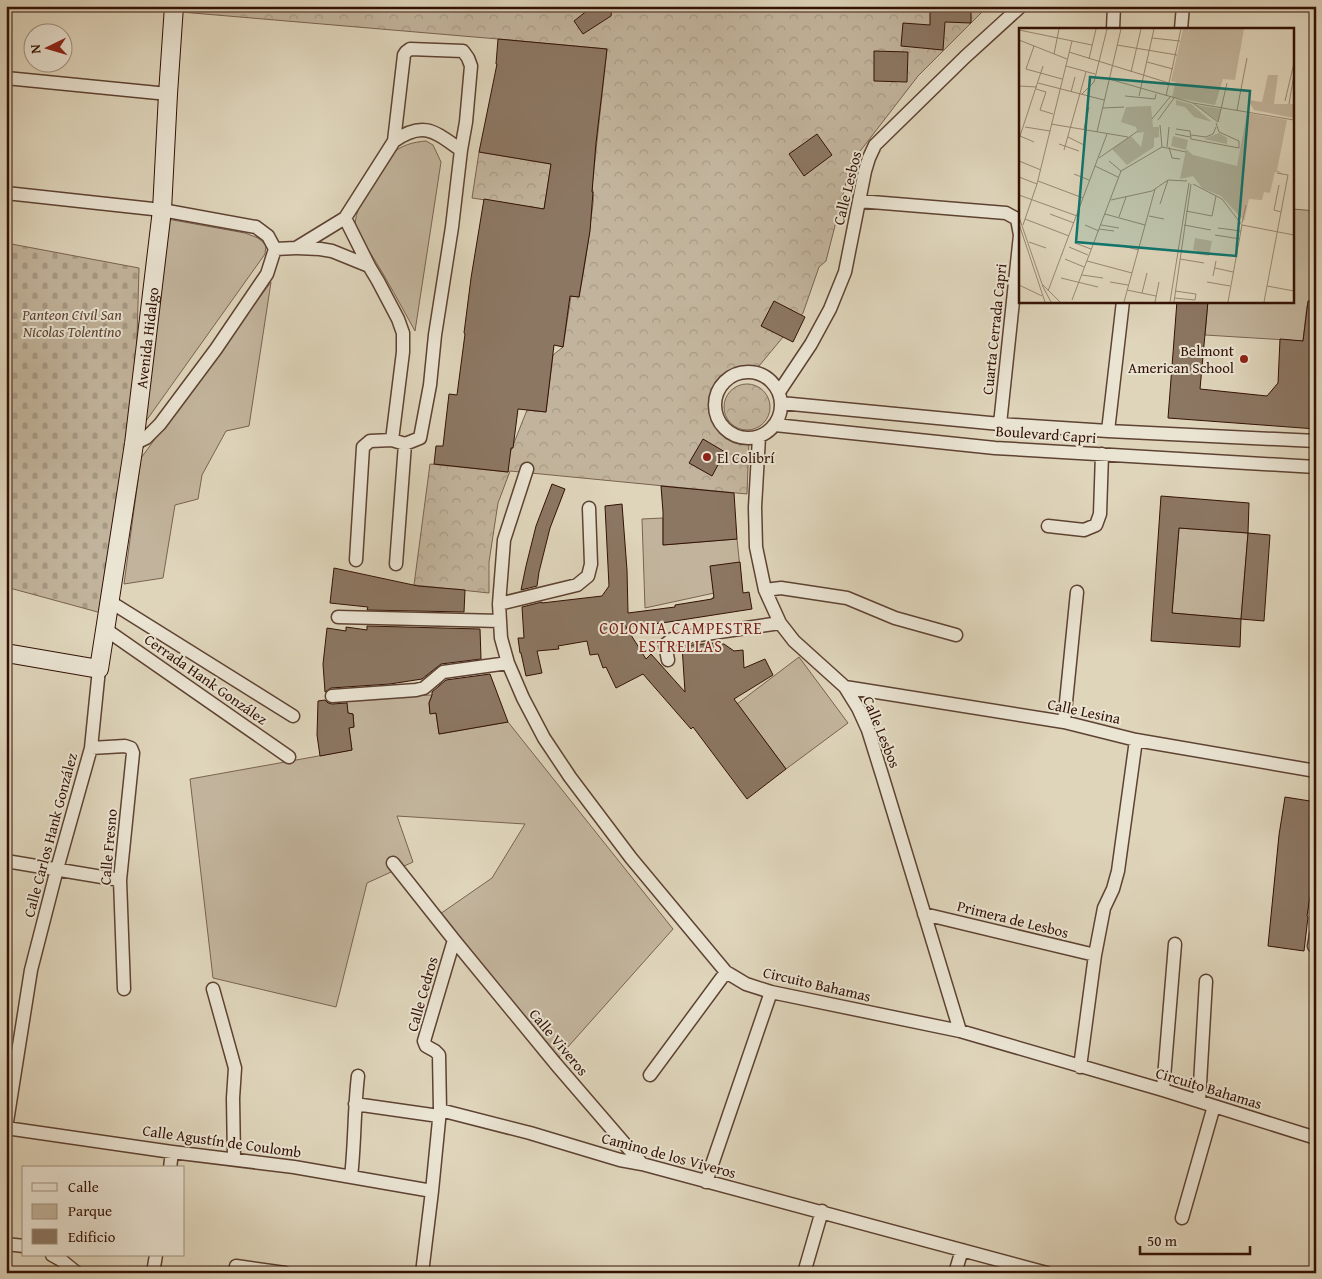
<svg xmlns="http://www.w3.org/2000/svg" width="1322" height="1279" font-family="'Gentium Book Plus',serif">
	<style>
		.green { fill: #c2b49c; stroke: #7a6250 }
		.forest { fill: url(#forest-crowns); stroke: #7a6250 }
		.cemetery { fill: url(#cemetery-stones); stroke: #7a6250 }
		.building { fill: #8c7763; stroke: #331104 }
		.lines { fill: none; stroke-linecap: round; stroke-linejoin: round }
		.street-casing { stroke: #5e4232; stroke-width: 15 }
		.secondary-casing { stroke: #331104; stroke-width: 20 }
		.street { stroke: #eae4d3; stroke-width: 12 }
		.secondary { stroke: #eae4d3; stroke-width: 18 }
		.poi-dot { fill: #8f2418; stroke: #eae4d3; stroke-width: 2 }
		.labels { text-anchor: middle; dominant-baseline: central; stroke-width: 4; stroke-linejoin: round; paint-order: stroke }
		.street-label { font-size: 15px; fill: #331104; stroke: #eae4d3 }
		.park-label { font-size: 15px; font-style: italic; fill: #5e4232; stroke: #eae4d3 }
		.poi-label { font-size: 15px; fill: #331104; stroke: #eae4d3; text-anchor: end }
		.neighbourhood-label { font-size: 16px; letter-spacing: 1px; fill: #7a1f14; stroke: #eae4d3 }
		.inset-road { fill: none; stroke: #9a8772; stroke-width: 1 }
		.view { fill: #0f766e; fill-opacity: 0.15; stroke: #0f766e; stroke-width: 2.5 }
		.inset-edge { fill: none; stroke: #331104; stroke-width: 2.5 }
	</style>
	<defs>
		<pattern id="forest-crowns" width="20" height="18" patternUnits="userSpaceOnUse" patternTransform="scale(1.25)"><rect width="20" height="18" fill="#c2b49c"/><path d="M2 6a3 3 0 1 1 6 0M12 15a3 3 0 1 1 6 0" fill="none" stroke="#a79a85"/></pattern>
		<pattern id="cemetery-stones" width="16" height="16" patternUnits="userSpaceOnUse" patternTransform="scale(1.25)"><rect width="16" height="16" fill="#c2b49c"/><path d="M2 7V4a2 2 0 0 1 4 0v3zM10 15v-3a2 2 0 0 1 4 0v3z" fill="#a79a85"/></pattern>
	</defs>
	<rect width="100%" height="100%" fill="#dfd5bb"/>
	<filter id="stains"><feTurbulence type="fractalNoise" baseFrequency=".004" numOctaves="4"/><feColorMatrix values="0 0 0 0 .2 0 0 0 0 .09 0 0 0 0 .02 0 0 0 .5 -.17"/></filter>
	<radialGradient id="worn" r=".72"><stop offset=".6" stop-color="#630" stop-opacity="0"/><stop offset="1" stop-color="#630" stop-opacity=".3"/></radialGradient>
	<path class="green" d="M426,141L433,145L441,162L415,331C401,306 387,279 371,254C367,248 358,245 356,238C350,214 368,189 380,171C384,166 387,160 391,155C400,145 414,142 426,141Z
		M1293,209L1316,211V307L1307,306L1303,341L1205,335L1208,301H1293Z
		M162,218L245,233L258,238L266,245L265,254L146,421Z
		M271,282L249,426L226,431L202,475L198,499L175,505L163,578L124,584L141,458Z
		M663,518V545L737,539L742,587L645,608L642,519Z
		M1179,528L1248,533L1241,619L1172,613Z
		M799,657L848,723L786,769L737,704Z
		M432,695L429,703L430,713H436L439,734L508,722L673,929L559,1057L440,914L492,878L525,824L397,816L413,862L367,883L336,1007L213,978L190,779L352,750L349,728L354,727L353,714L348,713L346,698Z"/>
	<path class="forest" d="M181,6H988L918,76L851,163L826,261L819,267L803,313L754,372C746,372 738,372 731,376C708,391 710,427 737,438C740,439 745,439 749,440L747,494L510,471L498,503L489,562V593L414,585L430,464L508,472L509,471H507L510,453L527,410L546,412L553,355L563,347L571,296L579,297C584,271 588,245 591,219C592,209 595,197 592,187L607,49L498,39L181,12Z
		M479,152L551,164L544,209L472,198Z
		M724 407a23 23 0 1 1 46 0a23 23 0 1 1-46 0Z"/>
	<path class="cemetery" d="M6,243L139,268L134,444L105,614L6,587Z"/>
	<path class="building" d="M593,6H612L611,16L583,34L574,21Z
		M930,6H971V23L945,22L943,50L901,46L903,23L930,25Z
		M498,39L607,49L596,143L592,192H593L590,231L579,297L570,296L563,347L554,345L546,412L518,409L513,448H511L508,472L434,464L436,446H443L449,394L457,395L465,334L464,333L471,278L484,199L544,209L551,164L479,152L497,64H496Z
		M874,51L908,52L907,82L874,81Z
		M817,134L832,155L804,176L789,154Z
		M774,301L805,317L793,342L761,326Z
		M1177,301H1208L1200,389L1267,396L1278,383L1280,339L1303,341L1308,301H1316V429L1168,418Z
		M703,439L725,452L712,476L689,463Z
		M552,484L565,489L550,528L539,572L537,586L521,590L526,566L536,526Z
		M661,486L734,493L737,539L663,545V512Z
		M1161,496L1249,503L1248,533L1179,528L1172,613L1241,619L1240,647L1151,641Z
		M622,504L627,570L628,613L675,607V605L712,599V598H714L710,566L740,562L743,593L749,592L752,609L662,623L626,627L646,659L651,654L685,692L682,646L714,643L724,644L734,651L743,650L744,668L765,659L773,675L734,699L786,769L747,799L693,727L691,729L643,674L616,688L606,667L603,668L598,654L590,655L587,641L558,646L559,649L537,651L542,673L526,676L521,653H520L518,638H524L522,607L542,602V603L602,596L609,586L605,506Z
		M1248,533L1270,535L1264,621L1241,619Z
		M334,568L418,586L465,590L464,612L367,610L368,607L330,603Z
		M367,626L480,629L481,659L441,664L422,679L390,684L331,688L325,692L323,664L327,628L346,631V627L367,630Z
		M490,674L508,722L439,734L436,713L430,714L429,703L432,695V692L446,680Z
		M325,700L328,703L332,704L347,703L348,713L353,714L354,727L349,728L352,750L320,756L317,735L318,701Z
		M1285,797L1316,802V834L1314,845L1316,846V857L1307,916L1308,917L1304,951L1268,946L1279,835Z"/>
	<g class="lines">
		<defs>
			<path id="street" d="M1113,29L1114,6
				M1181,29L1183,6
				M6,78L168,94
				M394,141C424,120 435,132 461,150
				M6,193L162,210L256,227L268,236L275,249L267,274L216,349L160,424L146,438L134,444
				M859,201L1006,213L1017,219L1020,235L1000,424
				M345,218L369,266
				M297,248L320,249L332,251L369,266L378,281L398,319L403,333V352L392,440
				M275,249L296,248L345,218L394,141L404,55L406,52L410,49L463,51L468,58L471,66L466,122L461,150L452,227L435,335L430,385L420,438L405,444L392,440L370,441L363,447L356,560
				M715 405a33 33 0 1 1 66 0a33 33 0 1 1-66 0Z
				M779,392L811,344L830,309L845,272L865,171L869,158L875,145L965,57L1021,6
				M781,403L1000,424L1108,431L1316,441
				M775,425L995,448L1316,467
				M1108,431L1123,301
				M759,437L755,507L756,547L765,590L780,623L794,641L845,687L858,708L868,730L883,778L960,1031
				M527,469L504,540L499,604L501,638L508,663L523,698L544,738L570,777L631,858L726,972L746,984L771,992L960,1031L1163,1090L1316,1138
				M1048,526L1084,530L1096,525L1100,514L1102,454
				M396,564L405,444
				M765,590L781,588L847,598L895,618L956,635
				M109,601L293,716
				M499,604L577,585L588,576L591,564L589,508
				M338,617L500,621
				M105,629L289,757
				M668,660L665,645L672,639L780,623
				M845,687L1064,722L1136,740L1316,771
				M332,696L416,690L424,688L443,672L508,663
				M1064,722L1077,592
				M91,748L125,746L131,748L133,753L120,880L124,989
				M6,861L120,880
				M393,863L454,940L555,1063L642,1164
				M924,914L1095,955
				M1314,946L1316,935
				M213,989L235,1068L233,1098L234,1159
				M1080,1067L1095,955L1104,908L1113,889L1118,871L1136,740
				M650,1075L726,972
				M1163,1090L1175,944
				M1199,1101L1206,981
				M355,1104L439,1116
				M440,1110L530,1133L620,1160L642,1164L1047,1273
				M6,1128L31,970L57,869L91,748L99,669
				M6,1128L172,1152L294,1167L432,1191
				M170,1168L172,1152
				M351,1177C355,1143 354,1109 358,1076
				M706,1182L771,992
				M1182,1218L1214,1106
				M6,1244L24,1246
				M52,1255L61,1260L77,1273
				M236,1266L285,1273
				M153,1273L156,1255
				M422,1273L432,1191L440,1110L439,1055L435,1051L426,1046L424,1041L454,940
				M804,1273L822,1211
				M955,1273L962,1250"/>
			<g id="secondary">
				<path id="s1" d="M6,653L99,669L134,444L162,210L168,94L174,6"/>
			</g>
		</defs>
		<use href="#street" class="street-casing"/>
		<use href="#secondary" class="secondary-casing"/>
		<use href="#street" class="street"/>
		<use href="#secondary" class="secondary"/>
	</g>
	<g class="poi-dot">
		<circle cx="1244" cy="359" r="5"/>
		<circle cx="707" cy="457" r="5"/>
	</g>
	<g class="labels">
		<g class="street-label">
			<text transform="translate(847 188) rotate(-76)">Calle Lesbos</text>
			<text transform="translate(994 329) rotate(-84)">Cuarta Cerrada Capri</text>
			<text stroke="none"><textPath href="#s1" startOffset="429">Avenida Hidalgo</textPath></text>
			<text transform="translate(1046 434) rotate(4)">Boulevard Capri</text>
			<text transform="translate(206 679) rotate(35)">Cerrada Hank González</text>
			<text transform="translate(1084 711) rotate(12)">Calle Lesina</text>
			<text transform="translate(882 732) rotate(68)">Calle Lesbos</text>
			<text transform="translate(50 835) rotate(-75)">Calle Carlos Hank González</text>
			<text transform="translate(108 847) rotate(-85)">Calle Fresno</text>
			<text transform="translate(1013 919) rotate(14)">Primera de Lesbos</text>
			<text transform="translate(817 984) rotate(13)">Circuito Bahamas</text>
			<text transform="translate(422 994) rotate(-74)">Calle Cedros</text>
			<text transform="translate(559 1042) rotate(50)">Calle Viveros</text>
			<text transform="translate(1209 1088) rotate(17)">Circuito Bahamas</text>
			<text transform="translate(222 1141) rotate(8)">Calle Agustín de Coulomb</text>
			<text transform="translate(669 1155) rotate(15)">Camino de los Viveros</text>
		</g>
		<g class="park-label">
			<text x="72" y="314">Panteon Civil San<tspan x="72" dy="17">Nicolas Tolentino</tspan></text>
		</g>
		<g class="poi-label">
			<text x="1234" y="350">Belmont<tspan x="1234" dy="17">American School</tspan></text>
			<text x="717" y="457" text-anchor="start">El Colibrí</text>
		</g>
		<g class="neighbourhood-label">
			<text x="681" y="628">COLONIA CAMPESTRE<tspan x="681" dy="18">ESTRELLAS</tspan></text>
		</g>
	</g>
	<g transform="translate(1019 28)">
		<rect width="275" height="275" fill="#dfd5bb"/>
		<path d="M249,47H259L255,76H275V90L235,82L229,72L243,74ZM157,72L172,76L193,94L175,89L166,79L157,77ZM177,77L202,81L199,93ZM132,78L134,99H140V109L135,110V119L108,137L93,121L112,108L122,119L125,104L119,105L117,99L102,94L107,79ZM200,105L208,110V116L185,111ZM176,210L193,213L190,228L178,226L179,223L174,222Z" fill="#c2b49c"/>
		<path d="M164,1H170L159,55L152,53ZM228,85L268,92L258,142L263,145L256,144L251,165L245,164L243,172L230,171L225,193L202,168L183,160L174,148L161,151L167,122L152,118L154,108L169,112L167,121L174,127L218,138Z" fill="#c2b49c"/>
		<path d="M170,1H225L216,52L204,51L196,77L153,69Z" fill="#c2b49c"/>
		<path class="inset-road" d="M0,2L73,17M133,10L161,13M0,12L48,31M98,17L158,27M15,18L7,41L43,51M50,24L150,55M35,26L40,1M70,31L77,1M128,34L154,41M47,38L76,46M112,44L122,1M90,51L174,75L275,92M19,55L85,72M0,58L18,59M17,61L27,64L21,82L34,86M52,64L56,49M63,66L75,54L88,1M106,68L136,71L137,66M120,68L135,1M147,68L162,1M266,73L275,35M174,75L199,94L208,55M270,76L275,46M84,80L105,79M218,82L228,30M133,91L151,69M139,92L155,70M32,96L109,109M141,97L143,119M6,99L31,103M65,101L70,79M157,101L171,103L172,111L220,120V113L200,104L197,95M78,104L102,1M156,106L171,109M172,107L187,109L194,106L197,99M1,108L24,38M1,108L15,114M49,109L65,117M40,116L60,123M148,119L150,99M150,119L153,130L161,131M45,122L67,44M80,130L119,103M0,133L22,142M90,133L102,143M76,138L99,149M55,146L70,152M0,149L18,156M19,153L64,170M174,156L203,171L223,197M260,157L255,182L262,184M0,167L58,188M92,172L133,163L149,152L168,153M141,176L149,152M167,183L193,188L197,168M31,186L55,195M86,186L126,197M130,188L145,191M0,189L23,256L41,274M100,189L107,169M6,191L50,208M223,195L227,177M0,196L26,274M4,197L18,156L53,13M66,197L80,203M82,197L100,200M165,197L192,202M223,197L275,207M199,200L222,203M80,201L95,203M196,207L221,211M10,214L27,220M56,215L72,221M99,217L120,222M50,219L69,227M46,231L65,239M161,231L185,235M68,233L113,245M196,240L214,244M63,247L84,250M194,248L197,233M42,250L79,259M91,254L109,257M188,254L211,258M0,257L23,268M23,257L32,274M248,258L275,263M108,262L137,268M29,263L88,106M123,265L128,245M155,270L176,272L177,266L156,263M53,272L102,143L143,119L167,124M105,274L136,161M136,274L140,254M151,274L170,155M155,274L172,156M209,274L223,197M245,274L269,147L258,145"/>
		<path class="view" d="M71,49L231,63L217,228L57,214Z"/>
		<rect width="275" height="275" class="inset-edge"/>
	</g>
	<rect width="1322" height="1279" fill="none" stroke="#dfd5bb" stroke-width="25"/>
	<rect x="8" y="8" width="1307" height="1264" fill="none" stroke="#331104" stroke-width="2.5"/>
	<rect x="12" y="12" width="1297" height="1254" fill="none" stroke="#331104"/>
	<rect x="22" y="1166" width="162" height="90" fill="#eae4d3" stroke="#a19080"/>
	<rect x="32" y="1183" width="25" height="8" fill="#eae4d3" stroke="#a19080"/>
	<text x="68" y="1192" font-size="15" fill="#331104">Calle</text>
	<rect x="32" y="1204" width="25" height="15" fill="#c2b49c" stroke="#a19080"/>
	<text x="68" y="1216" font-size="15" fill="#331104">Parque</text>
	<rect x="32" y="1229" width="25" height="15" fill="#8c7763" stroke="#a19080"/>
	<text x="68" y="1242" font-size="15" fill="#331104">Edificio</text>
	<g transform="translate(48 48) rotate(265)"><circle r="24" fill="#eae4d3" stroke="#a19080"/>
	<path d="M0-4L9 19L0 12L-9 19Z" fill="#8f2418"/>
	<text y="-8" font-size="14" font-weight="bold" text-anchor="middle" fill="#331104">N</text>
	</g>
	<path d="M1140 1246v8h110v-8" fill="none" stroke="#331104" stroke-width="2.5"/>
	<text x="1147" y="1246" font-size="15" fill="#331104" stroke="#eae4d3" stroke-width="4" paint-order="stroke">50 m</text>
	<rect width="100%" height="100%" filter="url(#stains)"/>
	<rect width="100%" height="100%" fill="url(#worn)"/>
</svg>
